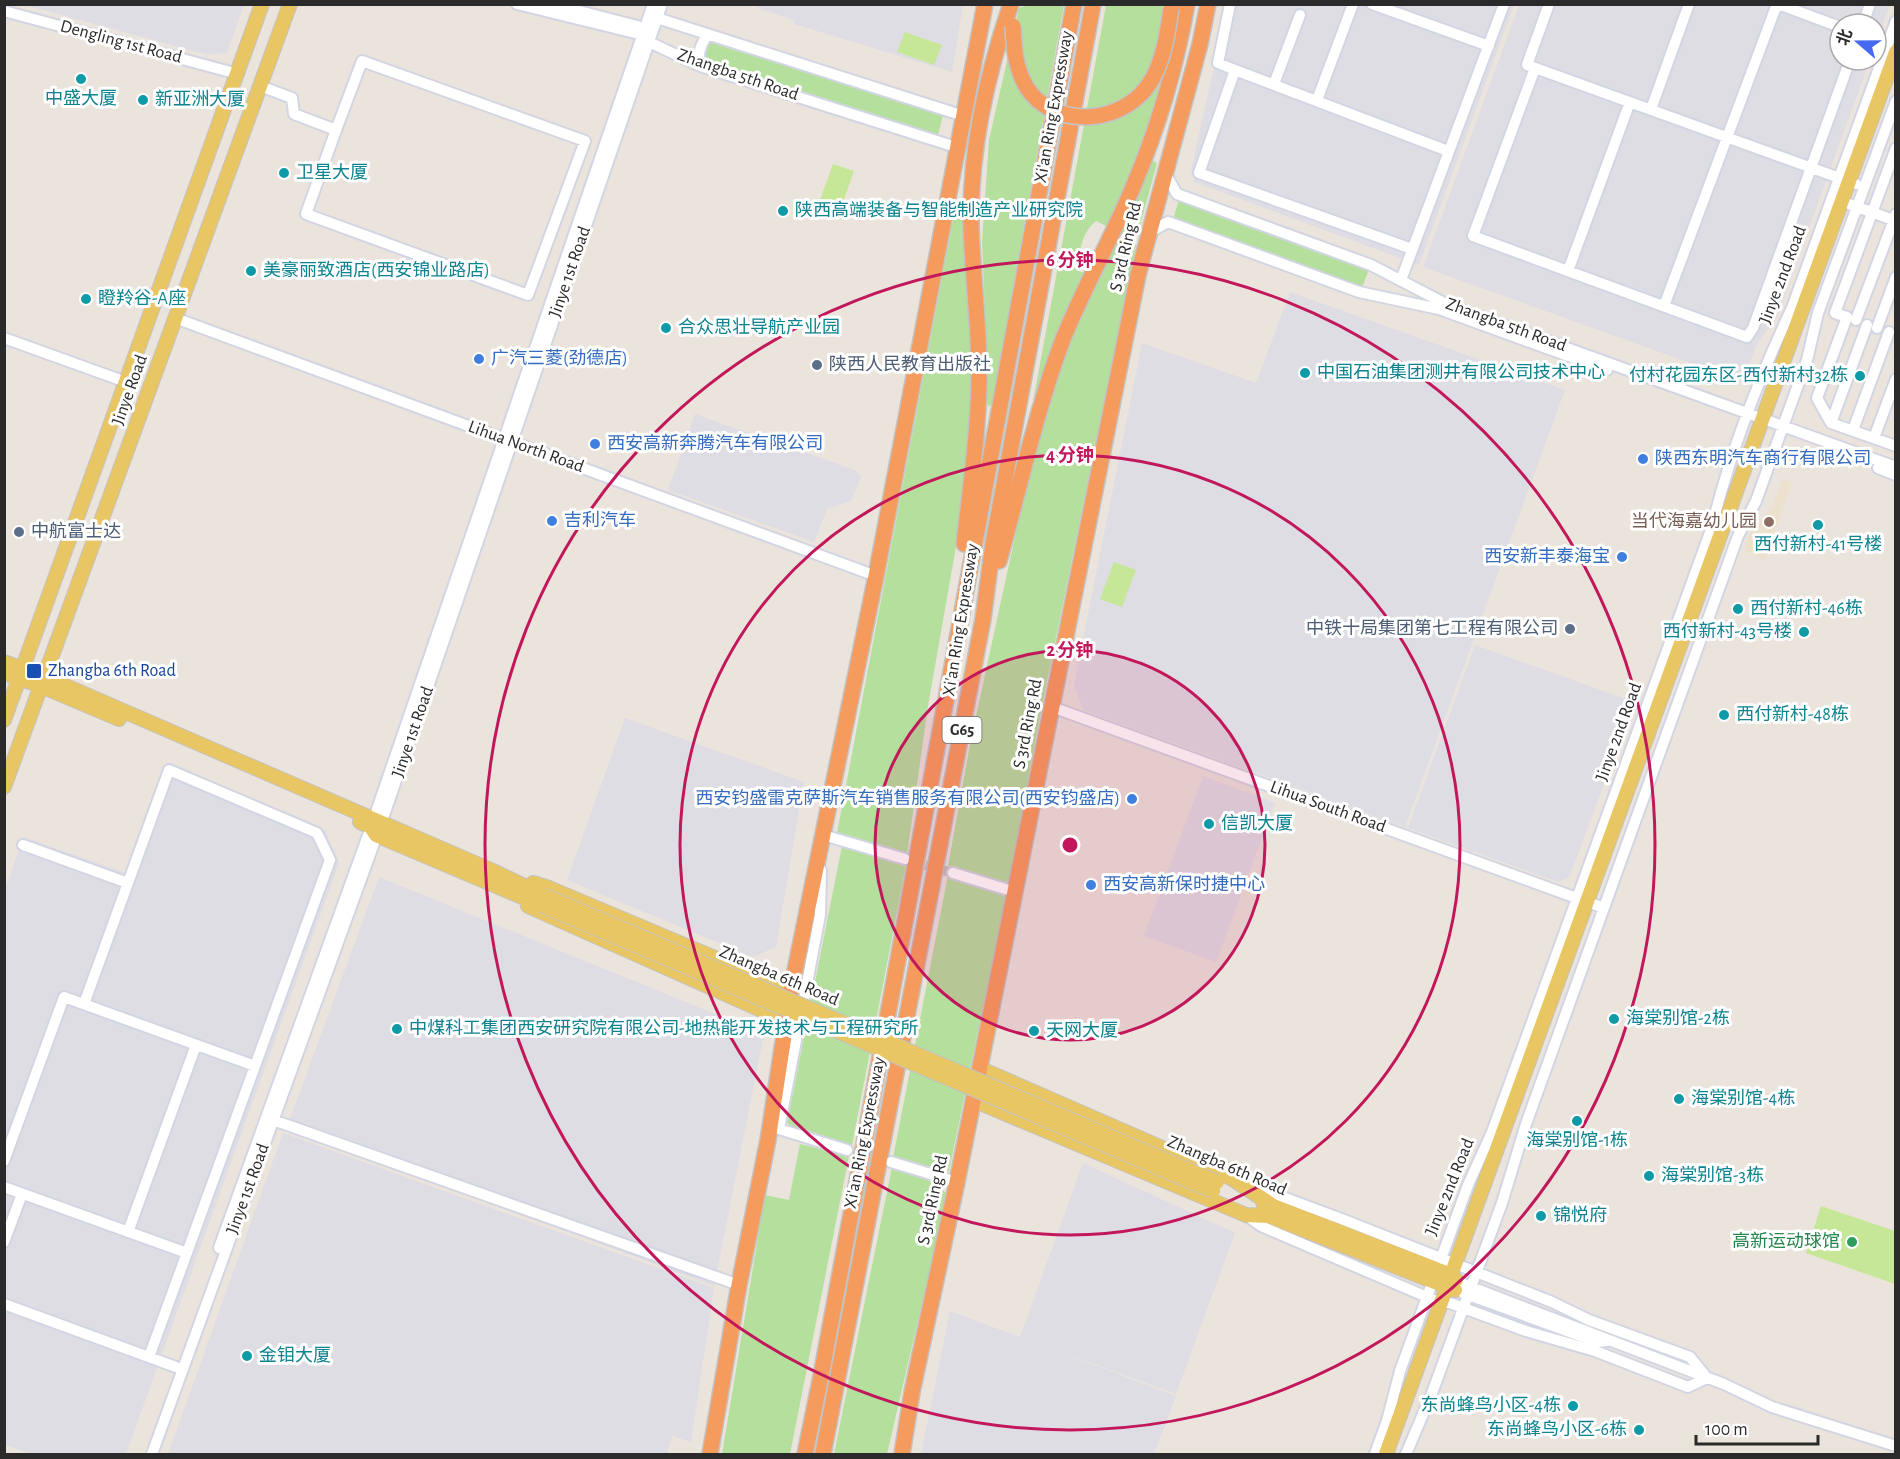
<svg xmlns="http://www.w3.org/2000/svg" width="1900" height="1459" font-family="'Alegreya Sans','Noto Sans SC',sans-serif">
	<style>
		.industrial { fill: #dedde4 }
		.education { fill: #ece1cc }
		.green { fill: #b4df9c }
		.pitch { fill: #c6e698 }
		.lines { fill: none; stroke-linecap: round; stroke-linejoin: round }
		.minor-tunnel { stroke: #c4bfb8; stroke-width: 10; stroke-dasharray: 10 5; stroke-linecap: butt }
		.minor-casing { stroke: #d2d5e2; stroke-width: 14 }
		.major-casing { stroke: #c3c3c3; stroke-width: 16 }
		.highway-casing { stroke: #c3c3c3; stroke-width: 18 }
		.minor { stroke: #fff; stroke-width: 10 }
		.major { stroke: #e9c664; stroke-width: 14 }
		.highway { stroke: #f59b5d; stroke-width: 15 }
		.major-bridge-casing { stroke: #c3c3c3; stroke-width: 16; stroke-linecap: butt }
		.highway-bridge-casing { stroke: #c3c3c3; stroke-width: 18; stroke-linecap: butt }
		.major-bridge { stroke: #e9c664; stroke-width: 14 }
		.highway-bridge { stroke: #f59b5d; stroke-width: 15 }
		.ring { fill: none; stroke: #c2185b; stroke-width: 3 }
		.culture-dot { fill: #0f9aa8; stroke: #fff; stroke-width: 2 }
		.shop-dot { fill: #3f7fe0; stroke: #fff; stroke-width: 2 }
		.service-dot { fill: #5c6f8a; stroke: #fff; stroke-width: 2 }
		.education-dot { fill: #8d6e63; stroke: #fff; stroke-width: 2 }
		.transit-dot { fill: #1a4fb4; stroke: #fff; stroke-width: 2 }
		.leisure-dot { fill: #2e9e5b; stroke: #fff; stroke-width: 2 }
		.labels { text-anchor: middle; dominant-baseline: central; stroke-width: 6; stroke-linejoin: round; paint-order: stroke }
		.shield { fill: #fff; stroke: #6a6a6a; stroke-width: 1.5 }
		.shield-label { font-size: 16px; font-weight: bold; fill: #2a2a2a }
		.street-label { font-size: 18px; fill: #2a2a2a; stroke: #fff }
		.culture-label { font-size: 18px; fill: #0d838f; stroke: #fff; text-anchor: start }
		.shop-label { font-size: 18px; fill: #366cbe; stroke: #fff; text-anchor: start }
		.service-label { font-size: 18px; fill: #4e5e75; stroke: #fff; text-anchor: start }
		.education-label { font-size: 18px; fill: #785e54; stroke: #fff; text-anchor: end }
		.transit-label { font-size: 18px; fill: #164399; stroke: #fff; text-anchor: start }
		.leisure-label { font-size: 18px; fill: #27864d; stroke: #fff; text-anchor: end }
		.centre { fill: #c2185b; stroke: #fff; stroke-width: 3 }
		.ring-label { font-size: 18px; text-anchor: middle; font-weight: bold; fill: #c2185b; stroke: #fff; stroke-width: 6; stroke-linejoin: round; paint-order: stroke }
	</style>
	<rect width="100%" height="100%" fill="#ebe4dc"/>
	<path class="industrial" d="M758,4L963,5L952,72L794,24V20L757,8Z
		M1313,4L1320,7L1322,4L1514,5L1419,265L1194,182L1191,170L1228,5Z
		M25,5L244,4V5L227,53L208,55Z
		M1519,5H1890L1876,43V24H1840V60H1870L1777,316L1757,344L1743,382L1423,267Z
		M1290,292L1565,390L1405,827L1083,710L1074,685L1142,343L1256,383Z
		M695,414L855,470L861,477L851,501L827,509L814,542L668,490Z
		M1475,645L1634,702L1570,876L1558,882L1408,828Z
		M625,718L804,782L776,947L753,957L567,880Z
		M168,764L325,830L339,863L126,1454H31L5,1445V890L23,837L126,873Z
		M1203,776L1275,803L1216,962L1144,936Z
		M379,877L764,1034L714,1286L287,1127Z
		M283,1133L714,1288L691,1442L672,1436L667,1454H168Z
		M1083,1163L1235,1233L1176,1394L1031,1341L1176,1396L1154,1454H921L950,1311L1020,1337Z"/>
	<path class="education" d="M1783,479L1792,483L1765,559L1744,551L1749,535L1771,509Z"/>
	<path class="green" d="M1029,5H1064L992,403L989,407L986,402L987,357L982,242L989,140L1019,8Z
		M1106,5H1167L1180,26L1142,156L1157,163L1137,237L1130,238L1096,221C1081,233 1080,251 1077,270L1088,275L1037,400L1033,402Z
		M709,42L943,115L938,135L703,60Z
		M1179,200L1369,269L1362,288L1173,219Z
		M958,206L965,207L975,387L964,501L928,706L907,855L838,836L837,833L955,209Z
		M1117,239L1136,245L1043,701L1009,879L1006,884L948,866L971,739L1035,445L1045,411L1072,336Z
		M842,846L906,865L852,1145L794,1128L787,1123Z
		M948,875L1002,891L1006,895L949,1171L945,1173L893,1158Z
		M800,1144L849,1156L790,1454H722L765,1195L789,1200Z
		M892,1167L937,1182L947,1195L887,1454H834Z"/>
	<path class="pitch" d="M905,32L942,45L934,65L897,52Z
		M833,164L854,171L841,208L820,200Z
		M1114,562L1136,570L1122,607L1100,599Z
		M1821,1206L1895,1231V1284L1806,1253Z"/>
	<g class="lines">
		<path class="minor-tunnel" d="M911,861L953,873"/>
		<defs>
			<path id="minor" d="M517,4L643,35L649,42L700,66L959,148
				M552,4L645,28L657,18L964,116
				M1230,4L1218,63L1235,70L1199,173L1412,249
				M1372,4L1489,46
				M1549,4L1527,65L1856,184
				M1778,4L1840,27
				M4,11L238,74
				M1863,24L1870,4
				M700,66C697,53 701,44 708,34
				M1535,68L1473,236L1747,337L1753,328L1850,60
				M1235,70L1448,151
				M1274,84L1300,15
				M260,86L292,98L294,114L336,130L362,61L585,141L528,295L306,214L336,130
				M1317,100L1353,4
				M1651,109L1689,4
				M1896,148L1835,313L1847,317L1817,398L1831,423L1896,446
				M1165,173L1177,194L1371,265L1448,305L1896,467
				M1849,204L1896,221
				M1148,233L1168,222L1359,292L1439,309L1607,370
				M1568,271L1630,102
				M1401,280L1504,4
				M1664,306L1777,4
				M175,318L876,576
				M1856,320L1896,214
				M1877,328L1896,277
				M4,338L126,382
				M1831,423L1867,325
				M1853,430L1889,332
				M1874,438L1896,379
				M1878,468L1896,475
				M1052,707L1604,908
				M823,835L905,859
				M23,845L128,883
				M821,870L820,915L779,1129L847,1150
				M953,873L1015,892
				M84,1004L169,770L317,833L330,860L149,1357
				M273,1120L739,1285
				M4,1161L64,997L255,1066
				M891,1162L957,1182
				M1245,1183L1344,1220L1552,1302L1589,1320L1690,1357L1707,1378L1688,1387L1595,1351L1526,1331L1450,1303H1441L1261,1226L1246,1215
				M4,1187L187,1253
				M128,1232L196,1045
				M4,1242L22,1194
				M219,1248L371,827L653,4
				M1458,1282L1724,1384L1772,1407L1896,1446
				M1463,1293L1597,1342L1607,1341
				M4,1304L176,1367
				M152,1454L381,824L662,4
				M1375,1454L1387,1421L1400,1371L1427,1297L1468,1185L1492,1132L1712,527C1730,452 1759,378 1792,308L1896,21
				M1406,1454L1432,1393L1502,1203L1526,1124L1738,536L1756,501L1807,360L1818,313L1896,101"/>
			<path id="major" d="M4,662L45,677L493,871L543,895
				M4,673L41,686L119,719
				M4,720L262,4
				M4,787L290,4
				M360,822L371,827L376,835L541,905
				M533,883L549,888L791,990
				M528,906L786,1021
				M979,1068L1231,1178L1272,1205
				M973,1100L1246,1215L1268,1216
				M1263,1202L1451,1275L1456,1280
				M1261,1213L1455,1290
				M1386,1454L1896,52"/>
			<path id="highway" d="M964,544C970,490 978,436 979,381C980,328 972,275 971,223C970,149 987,74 1011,4
				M999,561C1020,487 1036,411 1063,339C1084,287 1112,238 1133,187C1158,128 1176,67 1187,4
				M710,1454L739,1285L768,1140L791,990L876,576L985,4
				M805,1454L821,1376C906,919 989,462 1074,4
				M823,1454L983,619L993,544L1093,4
				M902,1454L912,1392L957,1182L1138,275L1200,44L1208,4"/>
		</defs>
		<use href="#minor" class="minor-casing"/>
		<use href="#major" class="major-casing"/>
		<use href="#highway" class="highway-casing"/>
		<use href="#minor" class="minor"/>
		<use href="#major" class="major"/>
		<use href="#highway" class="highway"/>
		<defs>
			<path id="major-bridge" d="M543,895L1217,1182
				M541,905L1213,1191"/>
			<path id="highway-bridge" d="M1013,26C1014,48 1015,68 1027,88C1052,126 1111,125 1141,94C1162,73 1167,37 1171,9"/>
		</defs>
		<use href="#major-bridge" class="major-bridge-casing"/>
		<use href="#highway-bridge" class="highway-bridge-casing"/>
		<use href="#major-bridge" class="major-bridge"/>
		<use href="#highway-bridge" class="highway-bridge"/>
	</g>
	<circle cx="1070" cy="845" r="195" fill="#c2185b" fill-opacity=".12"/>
	<g class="ring">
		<circle cx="1070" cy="845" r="195"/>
		<circle cx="1070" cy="845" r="390"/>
		<circle cx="1070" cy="845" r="585"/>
	</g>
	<g class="culture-dot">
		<circle cx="81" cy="79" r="6"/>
		<circle cx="143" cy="100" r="6"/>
		<circle cx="284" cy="173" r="6"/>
		<circle cx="783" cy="211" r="6"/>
		<circle cx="251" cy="271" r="6"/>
		<circle cx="86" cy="299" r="6"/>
		<circle cx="666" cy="328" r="6"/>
		<circle cx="1305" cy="373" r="6"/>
		<circle cx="1860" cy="376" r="6"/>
		<circle cx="1818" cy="525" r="6"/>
		<circle cx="1738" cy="609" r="6"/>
		<circle cx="1804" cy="632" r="6"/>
		<circle cx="1724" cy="715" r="6"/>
		<circle cx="1209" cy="824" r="6"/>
		<circle cx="1614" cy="1019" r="6"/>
		<circle cx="397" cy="1029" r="6"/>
		<circle cx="1034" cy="1031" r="6"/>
		<circle cx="1679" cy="1099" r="6"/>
		<circle cx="1577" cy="1121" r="6"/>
		<circle cx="1649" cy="1176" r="6"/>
		<circle cx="1541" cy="1216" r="6"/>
		<circle cx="247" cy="1356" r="6"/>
		<circle cx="1573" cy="1406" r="6"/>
		<circle cx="1639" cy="1430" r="6"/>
	</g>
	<g class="shop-dot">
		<circle cx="479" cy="359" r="6"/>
		<circle cx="595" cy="444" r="6"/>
		<circle cx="1643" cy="459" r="6"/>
		<circle cx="552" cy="521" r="6"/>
		<circle cx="1622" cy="557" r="6"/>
		<circle cx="1132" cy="799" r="6"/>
		<circle cx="1091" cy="885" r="6"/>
	</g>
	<g class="service-dot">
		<circle cx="817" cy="365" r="6"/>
		<circle cx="19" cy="532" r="6"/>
		<circle cx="1570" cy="629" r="6"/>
	</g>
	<circle class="education-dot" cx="1769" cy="522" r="6"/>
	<rect class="transit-dot" x="26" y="663" width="16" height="16" rx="3"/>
	<circle class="leisure-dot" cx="1852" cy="1242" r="6"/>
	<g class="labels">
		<rect class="shield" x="942.5" y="717" width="39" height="26" rx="4.5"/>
		<g class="shield-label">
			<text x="962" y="730">G65</text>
		</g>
		<g class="street-label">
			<text transform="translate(121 42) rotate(15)">Dengling 1st Road</text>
			<text transform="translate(738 75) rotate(19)">Zhangba 5th Road</text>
			<text transform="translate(1054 107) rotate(-80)">Xi'an Ring Expressway</text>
			<text transform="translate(1126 247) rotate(-77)">S 3rd Ring Rd</text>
			<text transform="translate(570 272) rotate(-71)">Jinye 1st Road</text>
			<text transform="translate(1783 275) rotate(-69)">Jinye 2nd Road</text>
			<text transform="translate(1506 325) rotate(20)">Zhangba 5th Road</text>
			<text transform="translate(130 390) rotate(-70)">Jinye Road</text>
			<text transform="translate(526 447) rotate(20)">Lihua North Road</text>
			<text transform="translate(961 620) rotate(-81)">Xi'an Ring Expressway</text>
			<text transform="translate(1028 724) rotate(-79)">S 3rd Ring Rd</text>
			<text transform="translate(413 732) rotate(-71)">Jinye 1st Road</text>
			<text transform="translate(1619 732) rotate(-70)">Jinye 2nd Road</text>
			<text transform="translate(1328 807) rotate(20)">Lihua South Road</text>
			<text transform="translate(779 976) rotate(23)">Zhangba 6th Road</text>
			<text transform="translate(865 1133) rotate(-79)">Xi'an Ring Expressway</text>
			<text transform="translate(1227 1166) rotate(23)">Zhangba 6th Road</text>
			<text transform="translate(1450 1187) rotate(-68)">Jinye 2nd Road</text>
			<text transform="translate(248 1189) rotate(-70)">Jinye 1st Road</text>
			<text transform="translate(933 1200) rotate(-78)">S 3rd Ring Rd</text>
		</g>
		<g class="culture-label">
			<text x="81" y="99" text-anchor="middle">中盛大厦</text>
			<text x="155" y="100">新亚洲大厦</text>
			<text x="296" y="173">卫星大厦</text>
			<text x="795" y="211">陕西高端装备与智能制造产业研究院</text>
			<text x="263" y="271">美豪丽致酒店(西安锦业路店)</text>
			<text x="98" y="299">瞪羚谷-A座</text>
			<text x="678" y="328">合众思壮导航产业园</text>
			<text x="1317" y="373">中国石油集团测井有限公司技术中心</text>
			<text x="1848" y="376" text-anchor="end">付村花园东区-西付新村32栋</text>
			<text x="1818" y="545" text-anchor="middle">西付新村-41号楼</text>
			<text x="1750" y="609">西付新村-46栋</text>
			<text x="1792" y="632" text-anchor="end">西付新村-43号楼</text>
			<text x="1736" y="715">西付新村-48栋</text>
			<text x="1221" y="824">信凯大厦</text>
			<text x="1626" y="1019">海棠别馆-2栋</text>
			<text x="409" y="1029">中煤科工集团西安研究院有限公司-地热能开发技术与工程研究所</text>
			<text x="1046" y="1031">天网大厦</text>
			<text x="1691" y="1099">海棠别馆-4栋</text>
			<text x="1577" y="1141" text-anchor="middle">海棠别馆-1栋</text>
			<text x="1661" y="1176">海棠别馆-3栋</text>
			<text x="1553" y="1216">锦悦府</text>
			<text x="259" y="1356">金钼大厦</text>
			<text x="1561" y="1406" text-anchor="end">东尚蜂鸟小区-4栋</text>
			<text x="1627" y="1430" text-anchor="end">东尚蜂鸟小区-6栋</text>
		</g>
		<g class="shop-label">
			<text x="491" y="359">广汽三菱(劲德店)</text>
			<text x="607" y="444">西安高新奔腾汽车有限公司</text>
			<text x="1655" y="459">陕西东明汽车商行有限公司</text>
			<text x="564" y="521">吉利汽车</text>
			<text x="1610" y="557" text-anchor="end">西安新丰泰海宝</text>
			<text x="1120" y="799" text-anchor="end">西安钧盛雷克萨斯汽车销售服务有限公司(西安钧盛店)</text>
			<text x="1103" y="885">西安高新保时捷中心</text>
		</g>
		<g class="service-label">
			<text x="829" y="365">陕西人民教育出版社</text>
			<text x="31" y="532">中航富士达</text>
			<text x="1558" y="629" text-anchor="end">中铁十局集团第七工程有限公司</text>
		</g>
		<g class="education-label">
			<text x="1757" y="522">当代海嘉幼儿园</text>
		</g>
		<g class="transit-label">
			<text x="48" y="671">Zhangba 6th Road</text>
		</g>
		<g class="leisure-label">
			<text x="1840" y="1242">高新运动球馆</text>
		</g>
	</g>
	<circle cx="1070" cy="845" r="9" class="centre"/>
	<g class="ring-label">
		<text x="1070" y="266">6 分钟</text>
		<text x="1070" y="461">4 分钟</text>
		<text x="1070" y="656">2 分钟</text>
	</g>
	<rect width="1900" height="1459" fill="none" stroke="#2a2a2a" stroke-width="12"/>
	<g transform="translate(1858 42) rotate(290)"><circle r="28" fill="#ffffff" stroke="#aaaaaa" stroke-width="1.5"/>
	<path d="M0-4.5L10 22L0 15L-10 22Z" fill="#4569f0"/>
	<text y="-9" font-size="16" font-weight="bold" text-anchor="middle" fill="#2a2a2a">北</text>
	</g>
	<path d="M1696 1435v9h122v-9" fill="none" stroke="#2a2a2a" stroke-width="3"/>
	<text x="1705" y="1435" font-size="18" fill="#2a2a2a" stroke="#ffffff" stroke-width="4.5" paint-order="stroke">100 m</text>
</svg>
